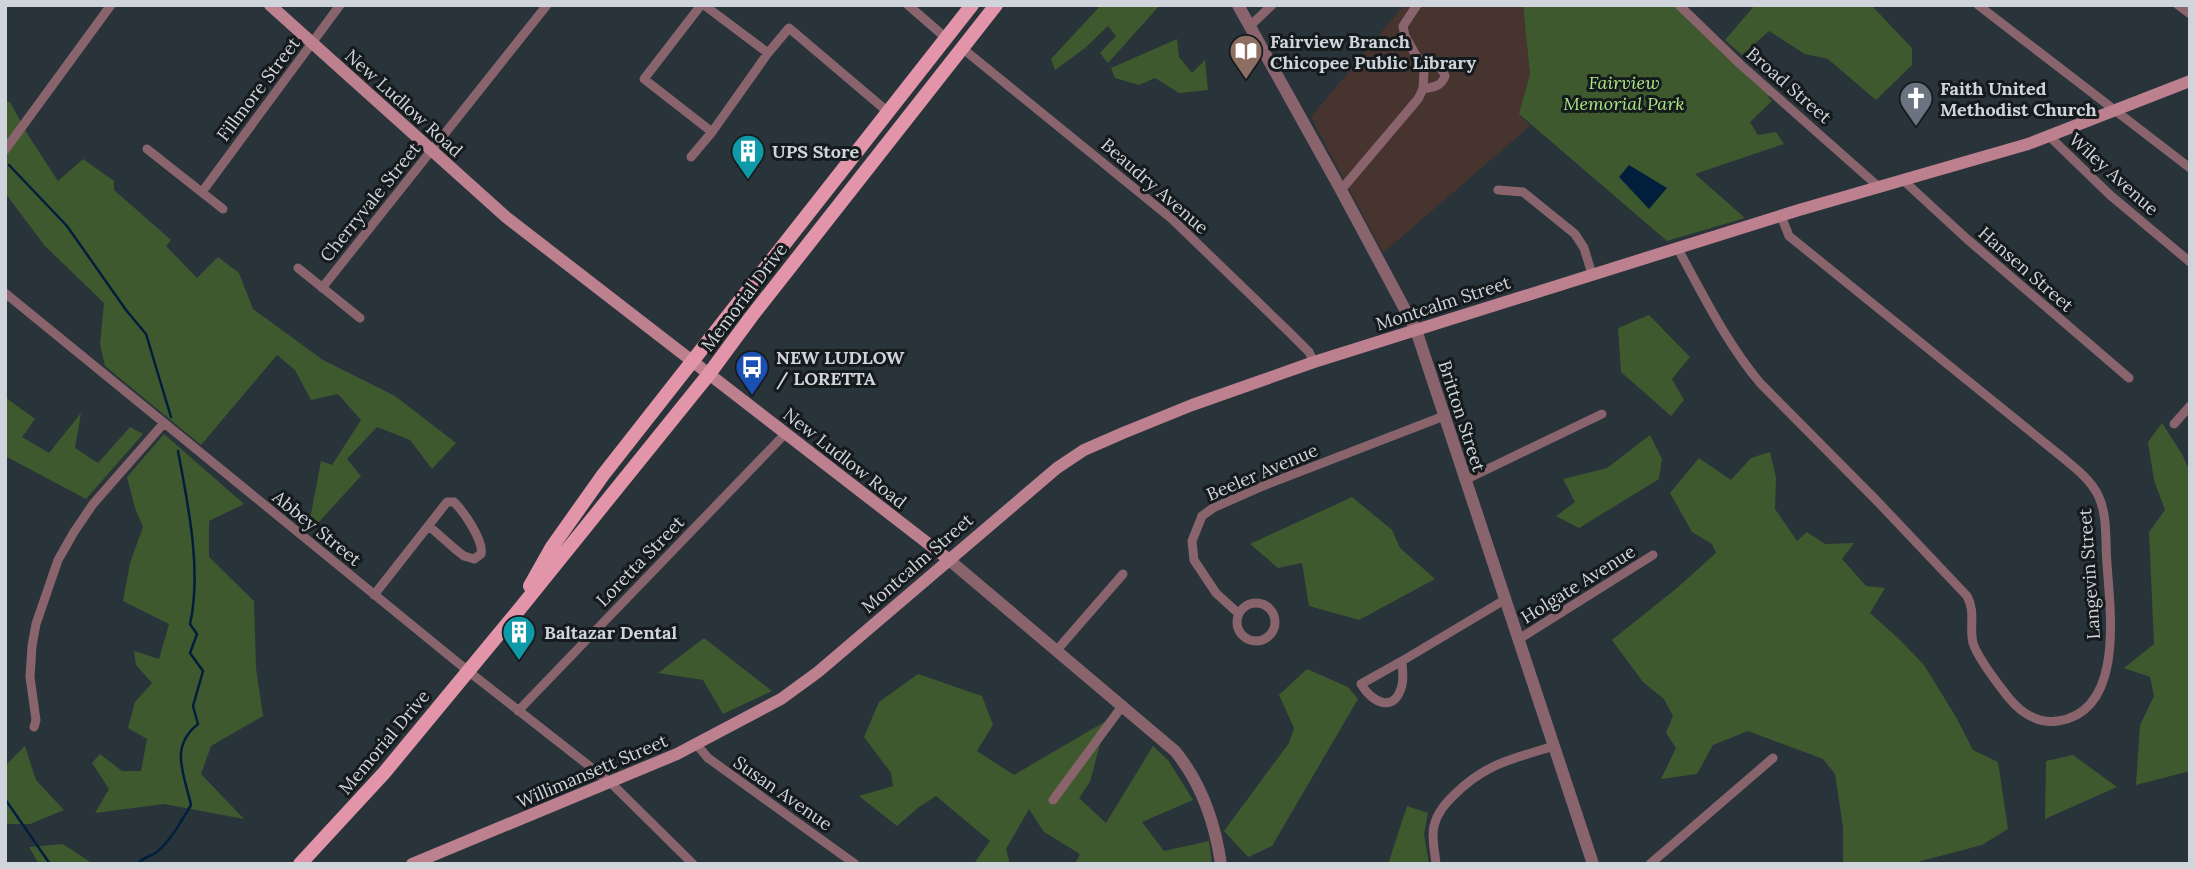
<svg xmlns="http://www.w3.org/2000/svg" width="2195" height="869" font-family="Lora,serif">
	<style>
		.education { fill: #47342f }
		.green { fill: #3f592e }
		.water { fill: #011e3c }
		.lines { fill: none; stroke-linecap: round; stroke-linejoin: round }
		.stream { stroke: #011e3c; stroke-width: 2.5 }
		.minor { stroke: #8a646d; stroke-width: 9 }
		.tertiary { stroke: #8a646d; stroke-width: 12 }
		.secondary { stroke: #bc808e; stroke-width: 12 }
		.primary { stroke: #e295a8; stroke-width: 14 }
		.labels { text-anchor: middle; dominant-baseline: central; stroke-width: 6; stroke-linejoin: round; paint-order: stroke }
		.poi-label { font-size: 18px; font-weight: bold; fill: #cfd5da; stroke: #151a1d; text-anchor: start }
		.park-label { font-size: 18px; font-style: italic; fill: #aae582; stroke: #151a1d }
		.street-label { font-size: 18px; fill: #cfd5da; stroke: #151a1d }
	</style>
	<rect width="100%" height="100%" fill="#29333a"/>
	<path class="education" d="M1404,5H1523L1530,74L1519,114L1530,126L1383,253L1311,117Z"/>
	<path class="green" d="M1101,5H1160L1108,63L1100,53L1116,36L1108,26L1085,48L1055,70L1051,59Z
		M1523,5H1684L1775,92L1768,97L1772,101L1750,122L1758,135L1776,132L1784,144L1695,174L1745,218L1667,241L1519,114L1530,74Z
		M1755,5H1871L1912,48V65L1876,100L1828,59L1805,54L1769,31L1742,55L1725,40Z
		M1177,39L1179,57L1192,73L1205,60L1208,90L1179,93L1155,78L1139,85L1115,78L1111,68Z
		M5,101L10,102L28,135L58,181L83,159L114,181V190L171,240L166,246L197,278L218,257L239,273L253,309L323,360L395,396L456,443L432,469L410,440L377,427L347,459L361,476L307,535L321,461L332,465L361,420L338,394L311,400L295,370L277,355L201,445L105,366L100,344L104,303L45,246L5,193Z
		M1649,315L1690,357L1672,379L1684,400L1671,416L1621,372L1618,328Z
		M5,397L35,419L22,437L49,453L81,413L75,448L98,463L130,427L143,434L86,499L5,456Z
		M2162,423L2182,454L2190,472V771L2136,785L2140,725L2154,696L2150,677L2124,668L2154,644L2149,532L2165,510L2154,480L2148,442Z
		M164,434L244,504L209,521V557L254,601L256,668L263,716L211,746L201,774L244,819L164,804L95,813L109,789L92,763L100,754L122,771H141L147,739L128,728L135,702L152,683L136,665L134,651L159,659L169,624L123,601L130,563L143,527L135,508L127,477Z
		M1650,435L1662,459L1659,479L1579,528L1556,516L1575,502L1563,479L1607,468Z
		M1770,452L1776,478L1775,509L1797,541L1807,532L1825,544L1854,543L1842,559L1866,586L1885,588L1870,613L1900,640L1924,665L1956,717L1973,750L1998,762L2008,829L1982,845L1910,864H1843V827L1835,774L1823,759L1748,731L1713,745L1697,774L1661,779L1676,748L1666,733L1673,716L1664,699L1643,682L1612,640L1677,588L1716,553L1712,544L1692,532L1670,493L1699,458L1731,480L1751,458Z
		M1352,497L1392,530L1400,548L1435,579L1359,620L1309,606L1302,563L1278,568L1250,544Z
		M704,638L772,691L723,714L703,680L658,673Z
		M1307,669L1348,687L1358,699L1272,846L1248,857L1224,831L1289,743L1294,728L1279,695Z
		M918,674L982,696L993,725L977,751L1014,775L1106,721L1090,782L1079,798L1106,823L1153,746L1168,760L1193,800L1142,822L1164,851L1209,841L1212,864H1075L1080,854L1044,832L1029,809L1006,849L1010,864H977L975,862L990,841L936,796L919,807L897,826L859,796L893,786L891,773L864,737L879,702Z
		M25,746L36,780L64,810L30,824H5V766Z
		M2073,755L2117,787L2045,819L2046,761Z
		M1407,806L1428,813L1424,834L1429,864H1388Z
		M63,844L93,864H39L29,847Z"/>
	<path class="water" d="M1629,165L1667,188L1649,209L1619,177Z"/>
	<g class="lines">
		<path class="stream" d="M9,165L67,226L126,310L146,334L171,417
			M5,799L50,864
			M138,864C143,857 150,857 157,852C171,840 182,820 191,805C184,773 169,747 198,724L193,706L203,671L190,653L197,634L190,624C202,571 188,504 178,451"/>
		<path class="minor" d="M701,5L644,79L712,132L768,53L789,28L888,112
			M704,5L768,53
			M908,5L946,38
			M1417,5L1403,26L1405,36L1418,59
			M1679,5L1740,64L1880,188
			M1978,5L2190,168
			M2178,5L2190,14
			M1251,25L1272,5
			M962,48L1172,219L1290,333L1309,352L1314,362
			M2049,136L2110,195L2190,262
			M147,149L223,209
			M5,150L111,5
			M691,157L712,132
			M1904,181L1967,239L2129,378
			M1341,190L1418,99L1423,89C1433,87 1441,87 1445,76C1441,65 1430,60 1418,59L1424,71L1423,89
			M1498,190L1523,192L1575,234L1584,248L1592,274
			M202,192L340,5
			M1678,249C1703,295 1726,342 1760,383L1877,501L1967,596C1976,612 1969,627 1973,643C1978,659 1998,684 2008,697C2021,713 2037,724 2058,721C2125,711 2110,610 2107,564C2105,542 2108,515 2098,495C2090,479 2075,468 2062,457L1789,236L1781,216
			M298,268L360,318
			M322,288L547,5
			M5,293L468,671L611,783L693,864
			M2174,424L2190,406
			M1465,480L1602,414
			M374,595L447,502H454C464,512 484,541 481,554L474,559L464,556L455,549L429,526
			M1237 622a19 19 0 1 1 38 0a19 19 0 1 1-38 0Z
			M1239,614L1216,593L1194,560L1192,541L1202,516L1213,508L1263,486L1444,416
			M1519,639L1653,555
			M1057,650L1123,574
			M1402,661L1361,684C1372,703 1395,714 1402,685C1404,678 1402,668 1402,661L1506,599
			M518,711L785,434
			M34,727L36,720L30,677L32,646L36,624L58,560L74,532L93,504L164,423
			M697,745L708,758L855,864
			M1053,800L1123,705
			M1436,864C1435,852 1431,837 1434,826C1437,813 1445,804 1454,795C1486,763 1513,759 1554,746
			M1650,864L1773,758"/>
		<path class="tertiary" d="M1238,5L1341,190L1416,330L1593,864
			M948,559L1175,751C1202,784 1215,823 1221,864"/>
		<path class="secondary" d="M270,5L506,217L948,559
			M412,864L677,754L781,699L818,672L1057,468L1084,450L1123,433L1192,405L1314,362L1799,210L2028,144L2190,81"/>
		<path class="primary" d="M530,586L552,547L603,475L972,5
			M300,864L384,773L522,606L709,374L751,317L996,5"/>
	</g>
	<defs>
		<symbol id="library-pin" viewBox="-11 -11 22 30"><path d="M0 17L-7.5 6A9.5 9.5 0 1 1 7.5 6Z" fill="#8d6e63" stroke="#151a1d"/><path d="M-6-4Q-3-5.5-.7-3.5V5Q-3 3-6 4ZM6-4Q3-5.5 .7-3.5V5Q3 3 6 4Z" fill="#fff"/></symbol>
		<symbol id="church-pin" viewBox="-11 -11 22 30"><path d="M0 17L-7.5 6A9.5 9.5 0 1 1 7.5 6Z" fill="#6b7280" stroke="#151a1d"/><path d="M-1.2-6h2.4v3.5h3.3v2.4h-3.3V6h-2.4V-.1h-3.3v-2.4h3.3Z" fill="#fff"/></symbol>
		<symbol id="building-pin" viewBox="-11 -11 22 30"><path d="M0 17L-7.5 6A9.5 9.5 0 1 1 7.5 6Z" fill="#0f9aa8" stroke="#151a1d"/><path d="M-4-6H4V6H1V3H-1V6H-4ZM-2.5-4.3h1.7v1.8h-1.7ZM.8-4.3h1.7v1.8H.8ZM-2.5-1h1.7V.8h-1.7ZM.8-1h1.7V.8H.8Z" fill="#fff"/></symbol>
		<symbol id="bus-pin" viewBox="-11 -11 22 30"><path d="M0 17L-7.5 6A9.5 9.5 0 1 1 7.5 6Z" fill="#1a4fb4" stroke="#151a1d"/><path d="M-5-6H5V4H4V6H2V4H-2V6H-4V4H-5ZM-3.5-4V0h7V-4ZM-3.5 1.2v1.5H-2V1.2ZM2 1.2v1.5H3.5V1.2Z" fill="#fff"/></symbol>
	</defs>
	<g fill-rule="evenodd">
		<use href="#library-pin" x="1227" y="32" width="38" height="52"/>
		<use href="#church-pin" x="1897" y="79" width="38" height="52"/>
		<use href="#building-pin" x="729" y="132" width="38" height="52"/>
		<use href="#bus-pin" x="733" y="348" width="38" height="52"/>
		<use href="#building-pin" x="500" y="613" width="38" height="52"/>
	</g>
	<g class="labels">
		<g class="poi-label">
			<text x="1270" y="41">Fairview Branch<tspan x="1270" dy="21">Chicopee Public Library</tspan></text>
			<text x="1940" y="88">Faith United<tspan x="1940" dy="21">Methodist Church</tspan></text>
			<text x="772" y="151">UPS Store</text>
			<text x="776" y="357">NEW LUDLOW<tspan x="776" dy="21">/ LORETTA</tspan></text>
			<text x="544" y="632">Baltazar Dental</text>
		</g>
		<g class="park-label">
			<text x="1624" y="82">Fairview<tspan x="1624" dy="21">Memorial Park</tspan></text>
		</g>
		<g class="street-label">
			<text transform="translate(1789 85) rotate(41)">Broad Street</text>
			<text transform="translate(258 89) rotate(-53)">Fillmore Street</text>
			<text transform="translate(404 103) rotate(42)">New Ludlow Road</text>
			<text transform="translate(2114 174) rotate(42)">Wiley Avenue</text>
			<text transform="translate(1155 186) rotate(41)">Beaudry Avenue</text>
			<text transform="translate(370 202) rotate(-51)">Cherryvale Street</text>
			<text transform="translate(2026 269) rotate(41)">Hansen Street</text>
			<text transform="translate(744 297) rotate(-53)">Memorial Drive</text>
			<text transform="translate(1443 303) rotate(-18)">Montcalm Street</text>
			<text transform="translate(1462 416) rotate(72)">Britton Street</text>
			<text transform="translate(845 458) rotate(38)">New Ludlow Road</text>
			<text transform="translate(1262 472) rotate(-23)">Beeler Avenue</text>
			<text transform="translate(317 528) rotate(39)">Abbey Street</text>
			<text transform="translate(640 561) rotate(-46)">Loretta Street</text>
			<text transform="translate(917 563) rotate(-41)">Montcalm Street</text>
			<text transform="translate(2089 574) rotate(-94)">Langevin Street</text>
			<text transform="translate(1578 584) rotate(-32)">Holgate Avenue</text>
			<text transform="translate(384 742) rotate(-50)">Memorial Drive</text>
			<text transform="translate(592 771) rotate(-23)">Willimansett Street</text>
			<text transform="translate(783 793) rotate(35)">Susan Avenue</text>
		</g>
	</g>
	<rect width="2195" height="869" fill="none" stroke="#cfd5da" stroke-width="14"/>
</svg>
